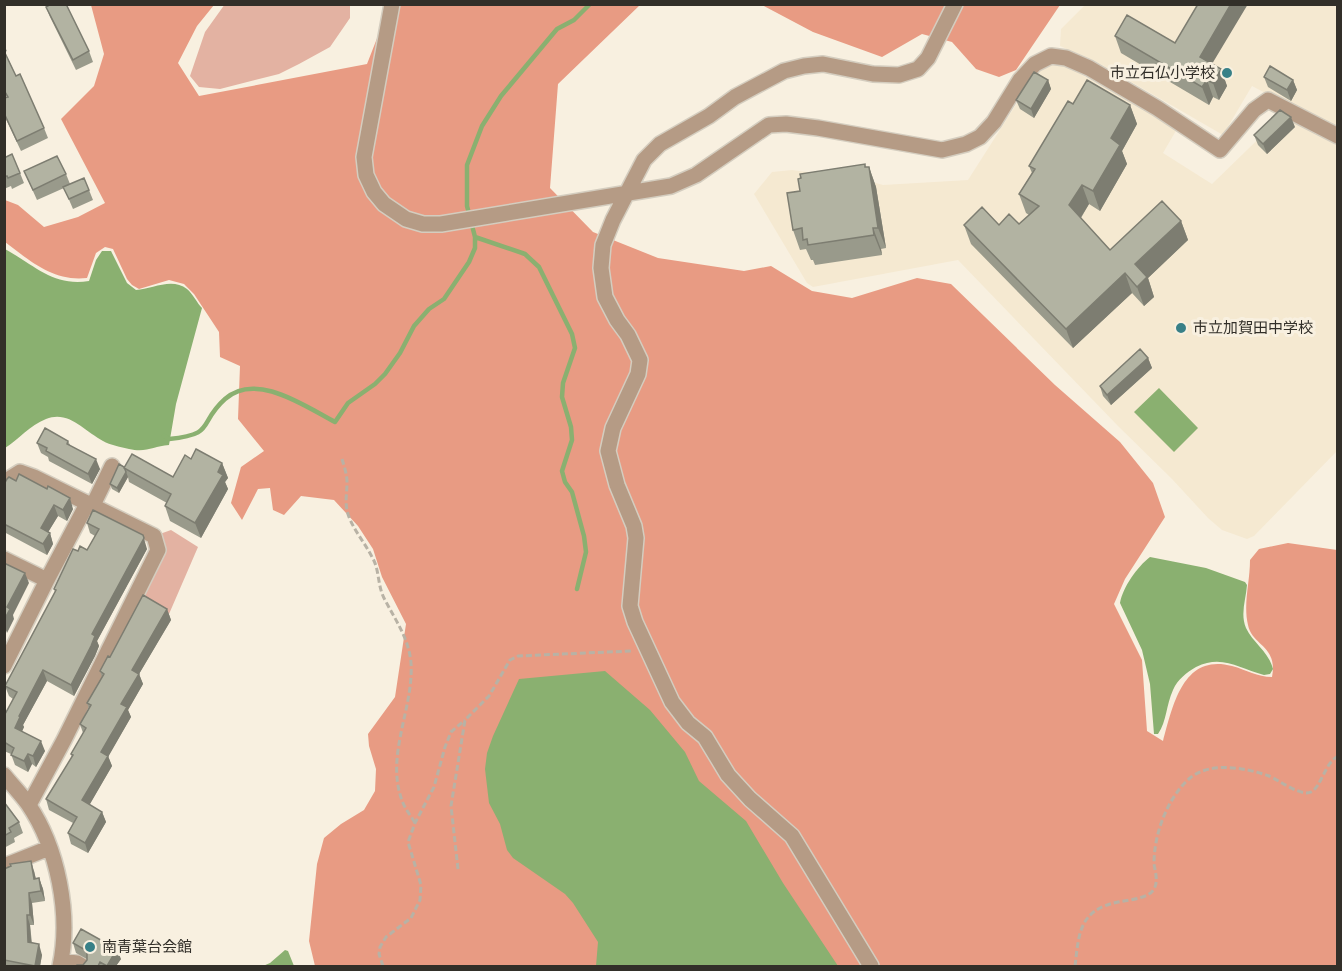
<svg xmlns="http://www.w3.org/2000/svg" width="1342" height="971" font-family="'Fira Sans Condensed','Noto Sans JP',sans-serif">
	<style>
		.built { fill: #f5e9d1 }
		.green { fill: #e3b2a2 }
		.forest { fill: #e89b83 }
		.water { fill: #8ab070 }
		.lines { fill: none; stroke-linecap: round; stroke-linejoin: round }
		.stream { stroke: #8ab070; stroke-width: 4.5 }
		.minor-casing { stroke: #d4cdbf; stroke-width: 18 }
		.path { stroke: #b8b2a5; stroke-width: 3; stroke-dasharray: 6 3; stroke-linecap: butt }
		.minor { stroke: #b59b85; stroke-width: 15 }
		.wall { fill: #999a8b }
		.shaded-wall { fill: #7d7d71 }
		.building { fill: #b2b3a2; stroke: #7d7d71; stroke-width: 1.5 }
		.poi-dot { fill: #388087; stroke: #f8f0e0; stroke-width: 2 }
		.labels { text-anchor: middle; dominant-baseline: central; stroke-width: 6; stroke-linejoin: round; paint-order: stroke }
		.poi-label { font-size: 15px; fill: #322f29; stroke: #f8f0e0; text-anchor: start }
	</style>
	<rect width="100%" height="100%" fill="#f8f0e0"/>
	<path class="built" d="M1085,5H1337V131L1252,86L1223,135L1095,61L1060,46L1061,29Z
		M1058,61L1177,129L1163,153L1212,184L1283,115L1337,143V451L1254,536L1247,539L1222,530L1208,518L1172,479L1118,426L958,260L813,287L807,283L754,194L772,172L792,170L865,180L883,185L968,180L1040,67Z"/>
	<path class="green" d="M225,4L350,5V18L330,47L299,64L279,74L220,89L199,87L190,76L205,32Z
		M171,530L198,547L169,614L138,595L157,535Z"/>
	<path class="forest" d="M91,5H214L197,26L178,63L199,96L367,64L390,5H640L558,84L550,188L593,232L658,258L744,271L771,266L812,291L852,298L917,278L951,284L1055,385L1120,442L1153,483L1165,517L1125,579L1114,604L1142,660L1147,731L1163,741C1173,705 1183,653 1232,666C1247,670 1257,677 1272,677C1278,645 1252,646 1248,625C1243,604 1250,582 1250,560L1259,549L1288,543L1337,550V966H315L309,941L317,864L324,838L341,824L364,810L375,791L376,769L369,746L368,734L395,697L406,624L382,577L373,549L358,526L334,500L301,496L284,515L273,510L270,488L258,489L242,520L231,503L241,467L264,451L238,419L240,366L220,357L219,332L194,294L184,284L169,280L139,289L132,285L127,279L113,249L105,247L96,253L87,278C54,282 30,261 5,242V200L18,205L44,227L78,217L105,203L61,119L94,86L104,54Z
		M762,5H1060L1016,70L999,77L976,69L952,42L922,34L882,57L813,32Z"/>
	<path class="water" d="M5,249C34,265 54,287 89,281L96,260L102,251H111L127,283L136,290C152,289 172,277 187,289C193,294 197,303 202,308L176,404L169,445C153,446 147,453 129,449C121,447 110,445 103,441C84,431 69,410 46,419C30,425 18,440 5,448Z
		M1159,388L1198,428L1174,452L1134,412Z
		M1150,557L1206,568L1245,582L1247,585C1246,599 1240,614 1246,628C1253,643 1269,652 1273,669L1270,674L1264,675C1239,669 1223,654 1196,667C1186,673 1178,679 1173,690C1166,705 1167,721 1158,734H1154L1150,684L1142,650L1120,603C1123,587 1137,567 1150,557Z
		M605,671L650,710L685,752L699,781L746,821L783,883L838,966H596L598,942L573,903L565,894L513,858L507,850L500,824L489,803L485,769L487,753L493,736L519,679Z
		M285,950L288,951L294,966H263L270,963Z"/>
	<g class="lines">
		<path class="stream" d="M475,237L525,254L539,267L572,334L575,348L563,383L562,397L571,427L572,440L562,471L565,482L572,492L584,536L586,552L577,589
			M164,436L169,439C217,434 197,424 225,399C256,371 306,407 335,422L348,403L375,384L385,374L400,353L414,326L429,309L444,299L469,262L475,248V237L467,206V165L482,126L501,96L557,29L574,20L590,4"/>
		<defs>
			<path id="minor" d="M392,4L364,157L366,175L374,192L384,204L406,219L423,224H441L671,186L696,175L769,125L786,124L818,128L942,150L966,144L980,137L994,122L1020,80L1035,64L1051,56L1066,58L1089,68L1157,108L1220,150L1254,110L1268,100L1338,136
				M4,482L20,472L34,477L154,536L158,550L64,740L29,805
				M92,507L112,466
				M4,559L47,580L87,504
				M4,666L47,580
				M4,775C12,785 21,794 28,804C58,848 71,915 60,966
				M4,866L49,848
				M61,961L77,963L82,966
				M871,966L792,836L750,799L728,775L705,737L688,723L672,702L635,622L630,606L636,538L634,526L617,485L608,451L613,428L638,374L640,360L628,335L617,320L605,297L601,268L603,245L613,220L644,160L660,144L709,116L735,97L784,71L804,66L823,64L873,74L899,75L918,69L928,58L955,4"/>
		</defs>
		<use href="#minor" class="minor-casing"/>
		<path class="path" d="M342,459C344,466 347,474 347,482C347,495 344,504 349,517C355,532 365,543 372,557C380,570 377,586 385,600C396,621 409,639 411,663C414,709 384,757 403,803C406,810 411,816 415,823
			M458,869L451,806L465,720L489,696L510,660L518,656L631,651
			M383,966L379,954L380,947L386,937L411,918L420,900L421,885L408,842L415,823L434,787L445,747L451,732L465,720
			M1075,966C1079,933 1079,910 1118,902C1128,900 1141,899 1149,894C1153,892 1156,886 1156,883C1157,877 1155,870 1154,864C1154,834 1167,798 1190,778C1210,761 1247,768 1269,776C1279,780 1301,797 1311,792C1322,786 1324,764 1338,756"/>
		<use href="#minor" class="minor"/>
	</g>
	<path class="wall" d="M46,7L89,51L93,62L76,70L50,17Z
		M1115,36L1175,43L1221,69L1227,86L1219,100L1213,97L1209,105L1121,53Z
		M4,45L7,51L5,52L16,76L44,128L48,138L21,151L4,115V98L7,97L4,92Z
		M1264,77L1293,80L1297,90L1291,101L1268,87Z
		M1048,80L1051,89L1034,118L1020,109L1016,100Z
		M1073,104L1130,105L1137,124L1122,151L1127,164L1100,211L1089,204L1081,218L1110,250L1181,221L1188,240L1148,278L1154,297L1144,306L1132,293L1073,348L971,244L964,225L1019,224L1029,215L1026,213L1019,194L1032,173L1029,166Z
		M1295,127L1267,154L1258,145L1254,135Z
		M4,158L20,173L24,183L12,189L11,186L4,189Z
		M866,167H869L876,187L886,248L881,249L882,255L815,265L813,260H811L806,249L800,250L793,230Z
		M24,171L66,174L70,184L89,190L93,200L73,209L64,188L37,200Z
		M1148,358L1152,368L1111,405L1103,396L1100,386Z
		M68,441L70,445L100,469L92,484L49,461L48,457L41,453L37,443Z
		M191,459L222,463L228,478L225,482L228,489L201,538L170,521L165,506L167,503L129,482L128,477L119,493L112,489L110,484L124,467L173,477Z
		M4,484L73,509L67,521L58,516L48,532L50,533L53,544L47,555L4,532Z
		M87,523L147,549L97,641L99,646L95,656L74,696L47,681L23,725L24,727L22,731L45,751L36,767L32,764L28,772L15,765L11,754L4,751V716L13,699L9,696L5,686L55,592L54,589L78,551L87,550L95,536L90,533Z
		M167,609L171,620L139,674L143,684L128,710L131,717L108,756L112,766L89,805L102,812L106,822L88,853L71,844L68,833L73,823L49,810L46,799L72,757L71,754L83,733L80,724L89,709L87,703L102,677L100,671L110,657Z
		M4,802L19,822L23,833L14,838L15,842L4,848Z
		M4,869L34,871L36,879L39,878L43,889L45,901L32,903L34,925H30L32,943L42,955L40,966H4Z
		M73,943L121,959L116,966H76L83,965L87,960V959L76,953Z"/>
	<path class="shaded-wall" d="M1231,4H1248L1206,74L1200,57Z
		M1221,69L1227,86L1219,100L1213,83Z
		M1048,80L1051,89L1034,118L1031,109Z
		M1207,80L1213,97L1209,105L1202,87Z
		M1293,80L1297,90L1291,101L1287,90Z
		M1130,105L1137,124L1122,151L1127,164L1100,211L1093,191L1111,138Z
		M1291,117L1295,127L1267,154L1263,144Z
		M865,164L871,182L869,167L876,187L886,248L878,228Z
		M1082,185L1089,204L1076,225L1069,205Z
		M1181,221L1188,240L1148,278L1154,297L1144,306L1137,287L1135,264Z
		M873,228L881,249L882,255L874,235Z
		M1125,273L1132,293L1073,348L1066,329Z
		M1148,358L1152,368L1111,405L1107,395Z
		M96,459L100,469L92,484L88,474Z
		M222,463L228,478L225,482L228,489L201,538L195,523L218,472Z
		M126,472L128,477L119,493L117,488Z
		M70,498L73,509L67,521L63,510Z
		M54,505L58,516L44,539L41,528Z
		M50,533L53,544L47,555L43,544Z
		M143,535L147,549L97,641L99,646L95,656L74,696L71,685L92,634Z
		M25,573L29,583L13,615L14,619L7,633L4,625L7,607Z
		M167,609L171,620L139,674L143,684L128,710L131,717L107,759L108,756L112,766L86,811L82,800L121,704L132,670Z
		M43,670L47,681L23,725L24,727L19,738L15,728L19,716Z
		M41,741L45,751L36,767L33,756Z
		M28,754L32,764L28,772L24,761Z
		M102,812L106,822L88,853L85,843Z
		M31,861L34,871L38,889L34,879Z
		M39,878L43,889L45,901L41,891Z
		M29,893L32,903L34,925L30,915Z
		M27,915L30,925L32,953L28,942Z
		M39,944L42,955L40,966H35Z
		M117,949L121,959L116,966H107Z"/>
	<path class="building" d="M51,4H66L89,51L73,60L46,7Z
		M1198,4H1231L1200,57L1221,69L1213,83L1207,80L1202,87L1115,36L1127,15L1175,43Z
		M4,51L16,76L20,74L44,128L17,141L4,113V98L8,97L4,90Z
		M1270,66L1293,80L1287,90L1264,77Z
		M1034,72L1048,80L1031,109L1016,100Z
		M1087,80L1130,105L1111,138L1120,145L1093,191L1082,185L1069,205L1110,250L1162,201L1181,221L1135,264L1147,277L1137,287L1125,273L1066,329L964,225L982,207L999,225L1009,214L1019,224L1039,206L1019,194L1035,169L1029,166L1068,101L1073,104Z
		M1280,110L1291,117L1263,144L1254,135Z
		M12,154L20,173L8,178L7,176L4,177V158Z
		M57,156L66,174L33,190L24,171Z
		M865,164V167H869L878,228H873L874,235L808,245L807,239L803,240L802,228L793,230L787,193L800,191L798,179L801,178L800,174Z
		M84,178L89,190L69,199L63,187Z
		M1140,349L1148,358L1107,395L1100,386Z
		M45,428L68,441L67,444L96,459L88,474L46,451L47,448L37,443Z
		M196,449L222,463L218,472L223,475L195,523L165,506L171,494L124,468L132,454L173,477L185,455L191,459Z
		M119,464L124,467L126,472L117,488L110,484Z
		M19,474L47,489L48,486L70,498L63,510L54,505L41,528L50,533L43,544L4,524V484L7,479L9,477L16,481Z
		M93,510L143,535L144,538L92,634L95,636L91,646L71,685L43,670L19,716L20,717L15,728L41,741L33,756L28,754L24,761L11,755L14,748L4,742V716L17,692L5,686L56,590L54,589L73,549L78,551L80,546L87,550L99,529L87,523Z
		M4,563L25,573L7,607L10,609L4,620Z
		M143,595L167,609L132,670L139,674L121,704L127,707L101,752L108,756L82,800L102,812L85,843L68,833L77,817L46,799L73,755L71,754L86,728L80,724L91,705L87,703L104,674L100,671L108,656L110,657Z
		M4,802L19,822L9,828L11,832L4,836Z
		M31,861L34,879L39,878L41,891L29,893L30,915H27L28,942L39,944L35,966L4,960V869L11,866L10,864Z
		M81,929L117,949L107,966L100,962L98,966H76L77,965H83L87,960V951L73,943Z"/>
	<g class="poi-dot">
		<circle cx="1227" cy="73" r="6"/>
		<circle cx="1181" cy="328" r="6"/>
		<circle cx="90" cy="947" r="6"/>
	</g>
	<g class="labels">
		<g class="poi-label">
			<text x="1215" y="73" text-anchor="end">市立石仏小学校</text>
			<text x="1193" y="328">市立加賀田中学校</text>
			<text x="102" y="947">南青葉台会館</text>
		</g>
	</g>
	<rect width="1342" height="971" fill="none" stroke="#322f29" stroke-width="12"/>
</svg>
